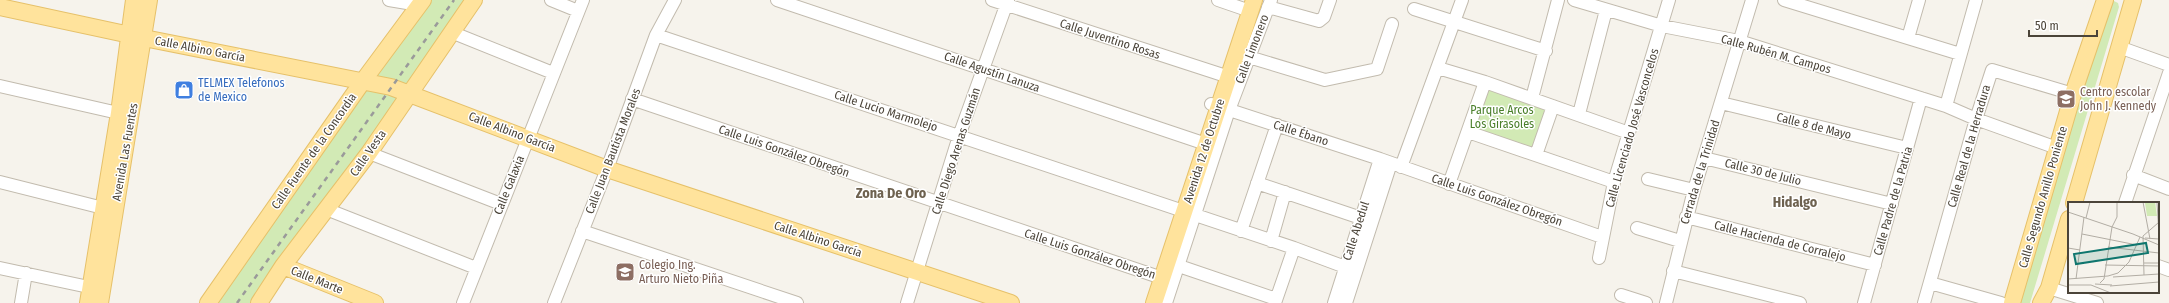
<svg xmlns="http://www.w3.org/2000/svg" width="2169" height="303" font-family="'Fira Sans Condensed',sans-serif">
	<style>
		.green { fill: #d2eab5 }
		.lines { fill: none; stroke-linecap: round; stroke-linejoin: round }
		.minor-casing { stroke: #c2bbae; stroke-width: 14 }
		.major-casing { stroke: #e6c16a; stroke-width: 18 }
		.minor { stroke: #fff; stroke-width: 12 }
		.major { stroke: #ffe39c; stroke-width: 16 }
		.rail { stroke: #9a9a9a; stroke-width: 2.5; stroke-dasharray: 5 5; stroke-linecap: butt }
		.labels { text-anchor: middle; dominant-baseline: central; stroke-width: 3; stroke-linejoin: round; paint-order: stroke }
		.street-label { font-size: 12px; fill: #4b4439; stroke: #fff }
		.shop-label { font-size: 12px; fill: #366cbe; stroke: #fff; text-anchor: start }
		.education-label { font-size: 12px; fill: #785e54; stroke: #fff; text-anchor: start }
		.park-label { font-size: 12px; fill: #4a7f2a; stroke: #fff }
		.quarter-label { font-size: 14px; font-weight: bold; fill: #6e6250; stroke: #fff }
		.inset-road { fill: none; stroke: #b2ada4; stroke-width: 1 }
		.view { fill: #0f766e; fill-opacity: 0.15; stroke: #0f766e; stroke-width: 2 }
		.inset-edge { fill: none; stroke: #4b4439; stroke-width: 2 }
	</style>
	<rect width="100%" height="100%" fill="#f6f3ec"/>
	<path class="green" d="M425,0H466L407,88L370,76Z
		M2112,0L2118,3L2119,7L2030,303H2018L2106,2Z
		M1486,86L1549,109L1535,153L1470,130Z
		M364,88L399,96V101L252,303H215Z"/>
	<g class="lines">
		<defs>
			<path id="minor" d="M389,0L419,5
				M551,0L578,11
				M777,0L1206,144
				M992,0L1229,77
				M1218,0L1250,11
				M1574,0L1662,26L1739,41L1946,106L1976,119L2057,148
				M1784,0L1960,54
				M1268,7L1319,21L1324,17L1330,0
				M1414,9L1546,51
				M451,32L553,73
				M656,35L1294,248L1356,271
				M1908,38L1919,0
				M2119,47L2169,65
				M1242,55L1325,80L1377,69L1392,24
				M1438,68L1485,82L1629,133
				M0,86L127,115
				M1532,98L1558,0
				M632,99L1162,278
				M1721,103L1907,148
				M1211,104L1380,159L1602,237
				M1946,106L1976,0
				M1579,114L1606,10
				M1468,132L1614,182
				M369,153L501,204
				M1536,155L1553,106
				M1704,158L1892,204
				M1401,167L1462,0
				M2133,175L2169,189
				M1648,179L1694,190
				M0,182L111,210
				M1257,183L1361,218
				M1449,184L1485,82
				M2125,203L2169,73
				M326,209L476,268
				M1686,217L1875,265
				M1637,228L1680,241
				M582,231L797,303
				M1241,231L1277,125
				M1271,241L1285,192
				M1599,258L1614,182L1669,0
				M1179,266L1276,299
				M2158,266L2169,270
				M0,268L98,289
				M1673,271L1800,303
				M1930,283L2001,303
				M2049,288L2097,303
				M1621,295L1646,303
				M21,303L26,273
				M463,303L583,0
				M554,303L607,169L656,35L675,0
				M907,303L959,136L1008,0
				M1166,303L1229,110L1271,0
				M1275,303L1294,248
				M1334,303L1380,159
				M1346,303L1391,163
				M1666,303L1694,190L1752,0
				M1864,303L1921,98
				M1924,303L1976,119L1992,70L2073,94"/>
			<path id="major" d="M0,7L144,38L391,87L607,169L1011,303
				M2074,203L2133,0
				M283,266L375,303
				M88,303L119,113L134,0
				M100,303L149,0
				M208,303L363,81L423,0
				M259,303L283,266L369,153L474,0
				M1154,303L1254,0
				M2012,303L2073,94L2105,0
				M2041,303L2049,288L2069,219"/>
		</defs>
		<use href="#minor" class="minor-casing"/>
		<use href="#major" class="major-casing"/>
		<use href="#minor" class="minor"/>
		<use href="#major" class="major"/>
		<path class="rail" d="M237,303L454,0"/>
	</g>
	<defs>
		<symbol id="shop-square" viewBox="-11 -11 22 22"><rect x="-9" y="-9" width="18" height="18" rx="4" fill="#3f7fe0" stroke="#fff"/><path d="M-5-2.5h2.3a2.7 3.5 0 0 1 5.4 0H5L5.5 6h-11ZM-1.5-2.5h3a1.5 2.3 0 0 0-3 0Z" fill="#fff"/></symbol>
		<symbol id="school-square" viewBox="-11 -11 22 22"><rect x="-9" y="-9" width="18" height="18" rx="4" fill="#8d6e63" stroke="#fff"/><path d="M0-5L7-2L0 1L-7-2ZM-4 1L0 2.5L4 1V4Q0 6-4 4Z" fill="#fff"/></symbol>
	</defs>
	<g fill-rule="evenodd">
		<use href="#shop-square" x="173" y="79" width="22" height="22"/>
		<use href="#school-square" x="2055" y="88" width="22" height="22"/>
		<use href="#school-square" x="614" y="261" width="22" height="22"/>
	</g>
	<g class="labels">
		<g class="street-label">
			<text transform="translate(1110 39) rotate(18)">Calle Juventino Rosas</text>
			<text transform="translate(200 49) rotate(11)">Calle Albino García</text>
			<text transform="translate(1252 49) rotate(-69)">Calle Limonero</text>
			<text transform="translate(1776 54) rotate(16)">Calle Rubén M. Campos</text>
			<text transform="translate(992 72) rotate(19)">Calle Agustín Lanuza</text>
			<text transform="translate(886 111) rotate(18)">Calle Lucio Marmolejo</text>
			<text transform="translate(1814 126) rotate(14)">Calle 8 de Mayo</text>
			<text transform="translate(1632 128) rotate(-74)">Calle Licenciado José Vasconcelos</text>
			<text transform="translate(512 132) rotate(21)">Calle Albino García</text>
			<text transform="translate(1301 133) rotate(18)">Calle Ébano</text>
			<text transform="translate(1969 146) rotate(-74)">Calle Real de la Herradura</text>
			<text transform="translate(314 151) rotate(-55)">Calle Fuente de la Concordia</text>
			<text transform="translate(613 151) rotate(-69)">Calle Juan Bautista Morales</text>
			<text transform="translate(784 151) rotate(19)">Calle Luis González Obregón</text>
			<text transform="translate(956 151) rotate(-72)">Calle Diego Arenas Guzmán</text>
			<text transform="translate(1204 151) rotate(-72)">Avenida 12 de Octubre</text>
			<text transform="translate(125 152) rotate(-80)">Avenida Las Fuentes</text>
			<text transform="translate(368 153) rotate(-55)">Calle Vesta</text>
			<text transform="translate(1700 172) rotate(-73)">Cerrada de la Trinidad</text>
			<text transform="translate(1763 172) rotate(14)">Calle 30 de Julio</text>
			<text transform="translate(509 185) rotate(-68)">Calle Galaxia</text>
			<text transform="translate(2043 197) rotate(-74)">Calle Segundo Anillo Poniente</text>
			<text transform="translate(1497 200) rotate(19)">Calle Luis González Obregón</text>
			<text transform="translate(1893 201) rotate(-74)">Calle Padre de la Patria</text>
			<text transform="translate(1356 231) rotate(-72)">Calle Abedul</text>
			<text transform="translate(818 239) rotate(18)">Calle Albino García</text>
			<text transform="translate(1780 241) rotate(14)">Calle Hacienda de Corralejo</text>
			<text transform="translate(1090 254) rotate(18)">Calle Luis González Obregón</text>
			<text transform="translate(317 280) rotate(22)">Calle Marte</text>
		</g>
		<g class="shop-label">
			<text x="198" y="83">TELMEX Telefonos<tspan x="198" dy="14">de Mexico</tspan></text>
		</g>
		<g class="education-label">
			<text x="2080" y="92">Centro escolar<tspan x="2080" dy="14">John J. Kennedy</tspan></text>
			<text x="639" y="265">Colegio Ing.<tspan x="639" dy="14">Arturo Nieto Piña</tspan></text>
		</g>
		<g class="park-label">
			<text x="1502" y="110">Parque Arcos<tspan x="1502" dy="14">Los Girasoles</tspan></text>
		</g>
		<g class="quarter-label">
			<text x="891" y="193">Zona De Oro</text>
			<text x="1795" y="202">Hidalgo</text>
		</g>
	</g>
	<g transform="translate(2068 202)">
		<rect width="91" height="91" fill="#f6f3ec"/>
		<path d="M87,0L89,14H79L77,1Z" fill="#d2eab5"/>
		<path class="inset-road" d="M75,0L82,37M89,0L91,34M0,10L65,32L91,43M18,16L22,0M14,32L69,43M77,36L91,37M40,45L91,51M0,46L12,48M76,61H91M37,63L91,64M76,73L75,34L90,21M45,75L91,72M0,77L40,74L50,71L61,60L72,35M8,77L16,15M32,81L36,77L44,25L49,15V0M27,82L44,83M0,83H23L43,91M42,84L91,80"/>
		<path class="view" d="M78,41L80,51L8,62L6,52Z"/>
		<rect width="91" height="91" class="inset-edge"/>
	</g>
	<path d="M2029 30v6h68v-6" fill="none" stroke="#4b4439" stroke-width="2"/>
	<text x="2035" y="30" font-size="12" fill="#4b4439" stroke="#ffffff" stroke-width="3" paint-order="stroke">50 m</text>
</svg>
